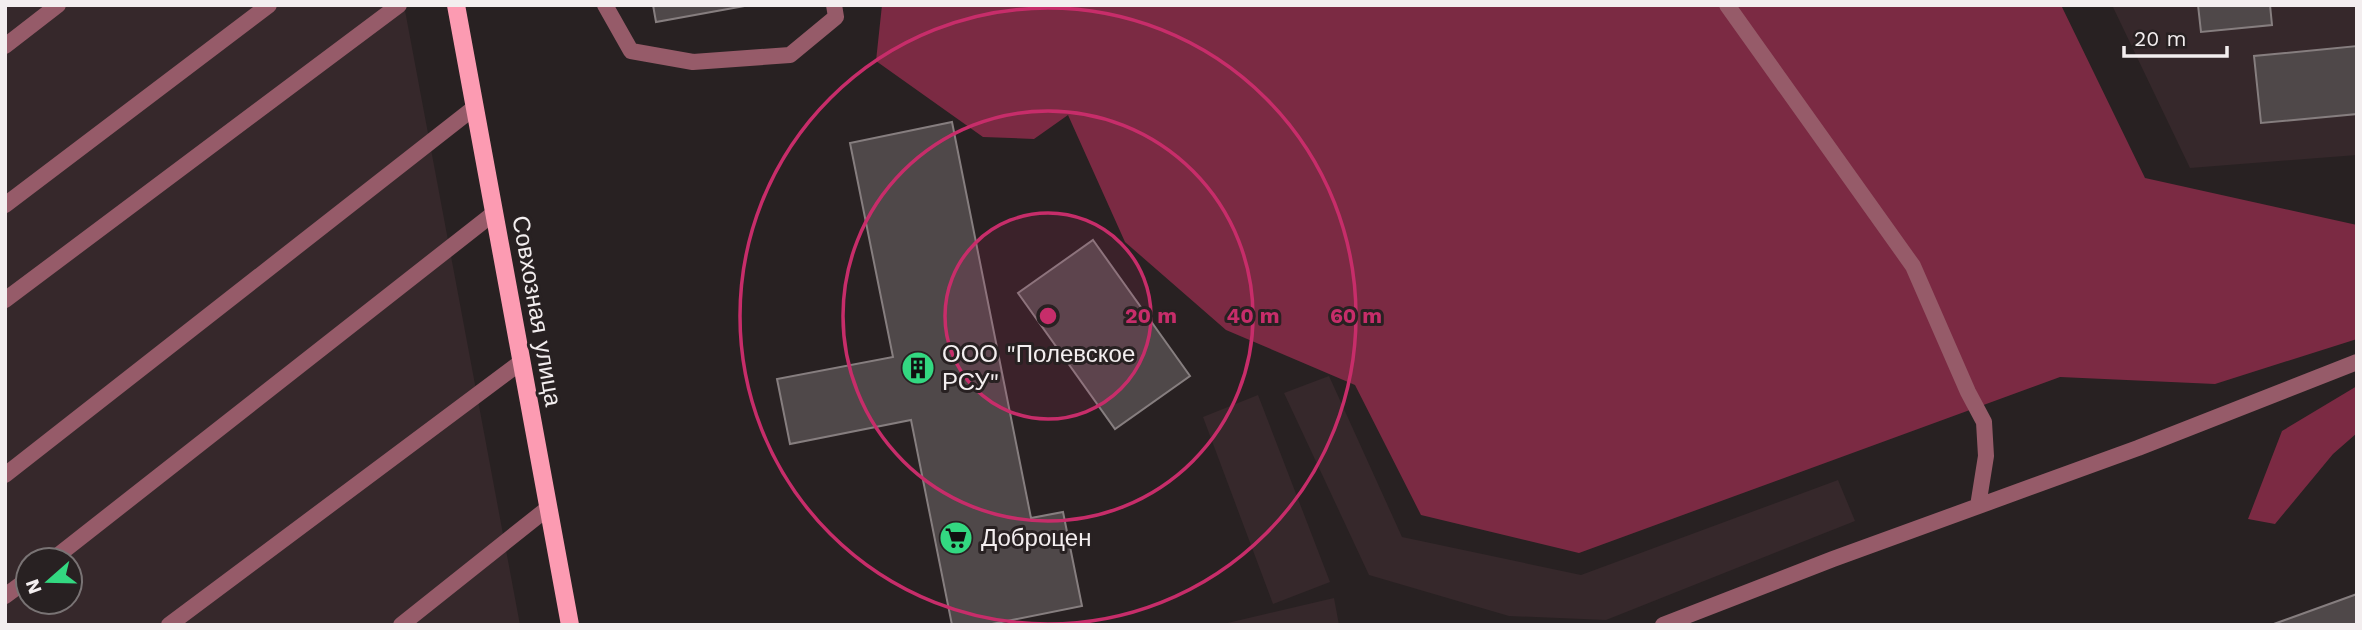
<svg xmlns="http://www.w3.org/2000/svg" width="2362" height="630" font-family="'Work Sans',sans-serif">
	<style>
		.built { fill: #36282b; fill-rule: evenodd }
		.forest { fill: #7b2a43 }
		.building { fill: #4f4849; stroke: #867e7f; stroke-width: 2 }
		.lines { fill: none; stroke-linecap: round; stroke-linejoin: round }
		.lane { stroke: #965b69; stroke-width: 16 }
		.primary { stroke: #fc9bb2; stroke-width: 18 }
		.ring { fill: none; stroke: #c72d6a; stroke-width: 3.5 }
		.labels { text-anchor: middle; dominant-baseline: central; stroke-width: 6; stroke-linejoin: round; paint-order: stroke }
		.street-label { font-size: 24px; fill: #f3eeef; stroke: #282122 }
		.poi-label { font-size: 24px; fill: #f3eeef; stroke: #282122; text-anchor: start }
		.centre { fill: #c72d6a; stroke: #282122; stroke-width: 3.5 }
		.ring-label { font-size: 21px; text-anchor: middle; font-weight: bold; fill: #c72d6a; stroke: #282122; stroke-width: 6; stroke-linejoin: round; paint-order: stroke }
	</style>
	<rect width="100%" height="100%" fill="#282122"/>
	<path class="built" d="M5,5H404L520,625H5ZM28,560H70V602H28Z
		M2112,5H2357V155L2190,168Z
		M1329,376L1402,537L1581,575L1838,480L1855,521L1606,620L1509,616L1369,575L1284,393Z
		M1258,395L1330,582L1273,604L1203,417Z
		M1334,598L1339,625H1219Z"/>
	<path class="forest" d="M882,5H2061L2145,178L2357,225V339L2215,384L2060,377L1579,553L1421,515L1355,385L1226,330L1125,242L1068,115L1034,139L983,137L876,61Z
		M2357,386V433L2333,454L2275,524L2248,519L2282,431Z"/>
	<path class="building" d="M653,5H750L656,22Z
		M2198,5H2270L2272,25L2201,32Z
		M2357,46V114L2261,123L2254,56Z
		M952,122L1031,518L1063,512L1082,606L987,625H952L911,420L790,444L777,379L893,357L850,143Z
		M1093,240L1190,376L1115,429L1018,293Z
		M2357,594V625H2271Z"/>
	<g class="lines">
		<path class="lane" d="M605,5L631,51L693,62L790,55L836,17L834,5
			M1727,5L1913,266L1968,392L1984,422L1986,456L1978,506
			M5,46L58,5
			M5,205L269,5
			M5,300L399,5
			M5,475L475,107
			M52,560L494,213
			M5,596L28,579
			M169,625L521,362
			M401,625L548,508
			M1663,625L1833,559L2138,448L2357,362"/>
		<path class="primary" d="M456,5L570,625"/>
	</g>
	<circle cx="1048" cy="316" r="103" fill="#c72d6a" fill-opacity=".12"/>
	<g class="ring">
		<circle cx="1048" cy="316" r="103"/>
		<circle cx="1048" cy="316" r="205"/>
		<circle cx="1048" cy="316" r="308"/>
	</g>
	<defs>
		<symbol id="building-disc" viewBox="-11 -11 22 22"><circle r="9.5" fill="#33d881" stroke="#282122"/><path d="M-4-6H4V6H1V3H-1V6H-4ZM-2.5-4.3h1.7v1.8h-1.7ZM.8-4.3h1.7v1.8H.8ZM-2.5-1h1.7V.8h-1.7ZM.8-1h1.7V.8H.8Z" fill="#111"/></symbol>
		<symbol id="supermarket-disc" viewBox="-11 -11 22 22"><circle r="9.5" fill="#33d881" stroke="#282122"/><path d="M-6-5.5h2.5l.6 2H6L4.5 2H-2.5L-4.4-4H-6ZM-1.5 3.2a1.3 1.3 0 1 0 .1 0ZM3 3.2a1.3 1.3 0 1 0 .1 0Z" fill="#111"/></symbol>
	</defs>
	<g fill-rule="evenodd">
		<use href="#building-disc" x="899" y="349" width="38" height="38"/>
		<use href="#supermarket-disc" x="937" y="519" width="38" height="38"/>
	</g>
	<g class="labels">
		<g class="street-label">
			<text transform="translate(537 311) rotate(80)">Совхозная улица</text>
		</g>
		<g class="poi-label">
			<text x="942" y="354">ООО "Полевское<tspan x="942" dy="28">РСУ"</tspan></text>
			<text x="981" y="538">Доброцен</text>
		</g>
	</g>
	<circle cx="1048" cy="316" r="10" class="centre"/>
	<g class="ring-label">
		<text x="1151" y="323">20 m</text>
		<text x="1253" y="323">40 m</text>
		<text x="1356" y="323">60 m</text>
	</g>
	<rect width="2362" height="630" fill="none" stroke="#f3eeef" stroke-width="14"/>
	<g transform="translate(49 581) rotate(250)"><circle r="33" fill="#282122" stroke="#797374" stroke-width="2"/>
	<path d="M0-5L12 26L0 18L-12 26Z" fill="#33d881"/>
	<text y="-10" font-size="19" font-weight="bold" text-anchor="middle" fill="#f3eeef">N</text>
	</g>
	<path d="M2124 46v10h103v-10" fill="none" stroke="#f3eeef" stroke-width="3.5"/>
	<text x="2134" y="46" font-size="21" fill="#f3eeef" stroke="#282122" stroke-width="5" paint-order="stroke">20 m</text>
</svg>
